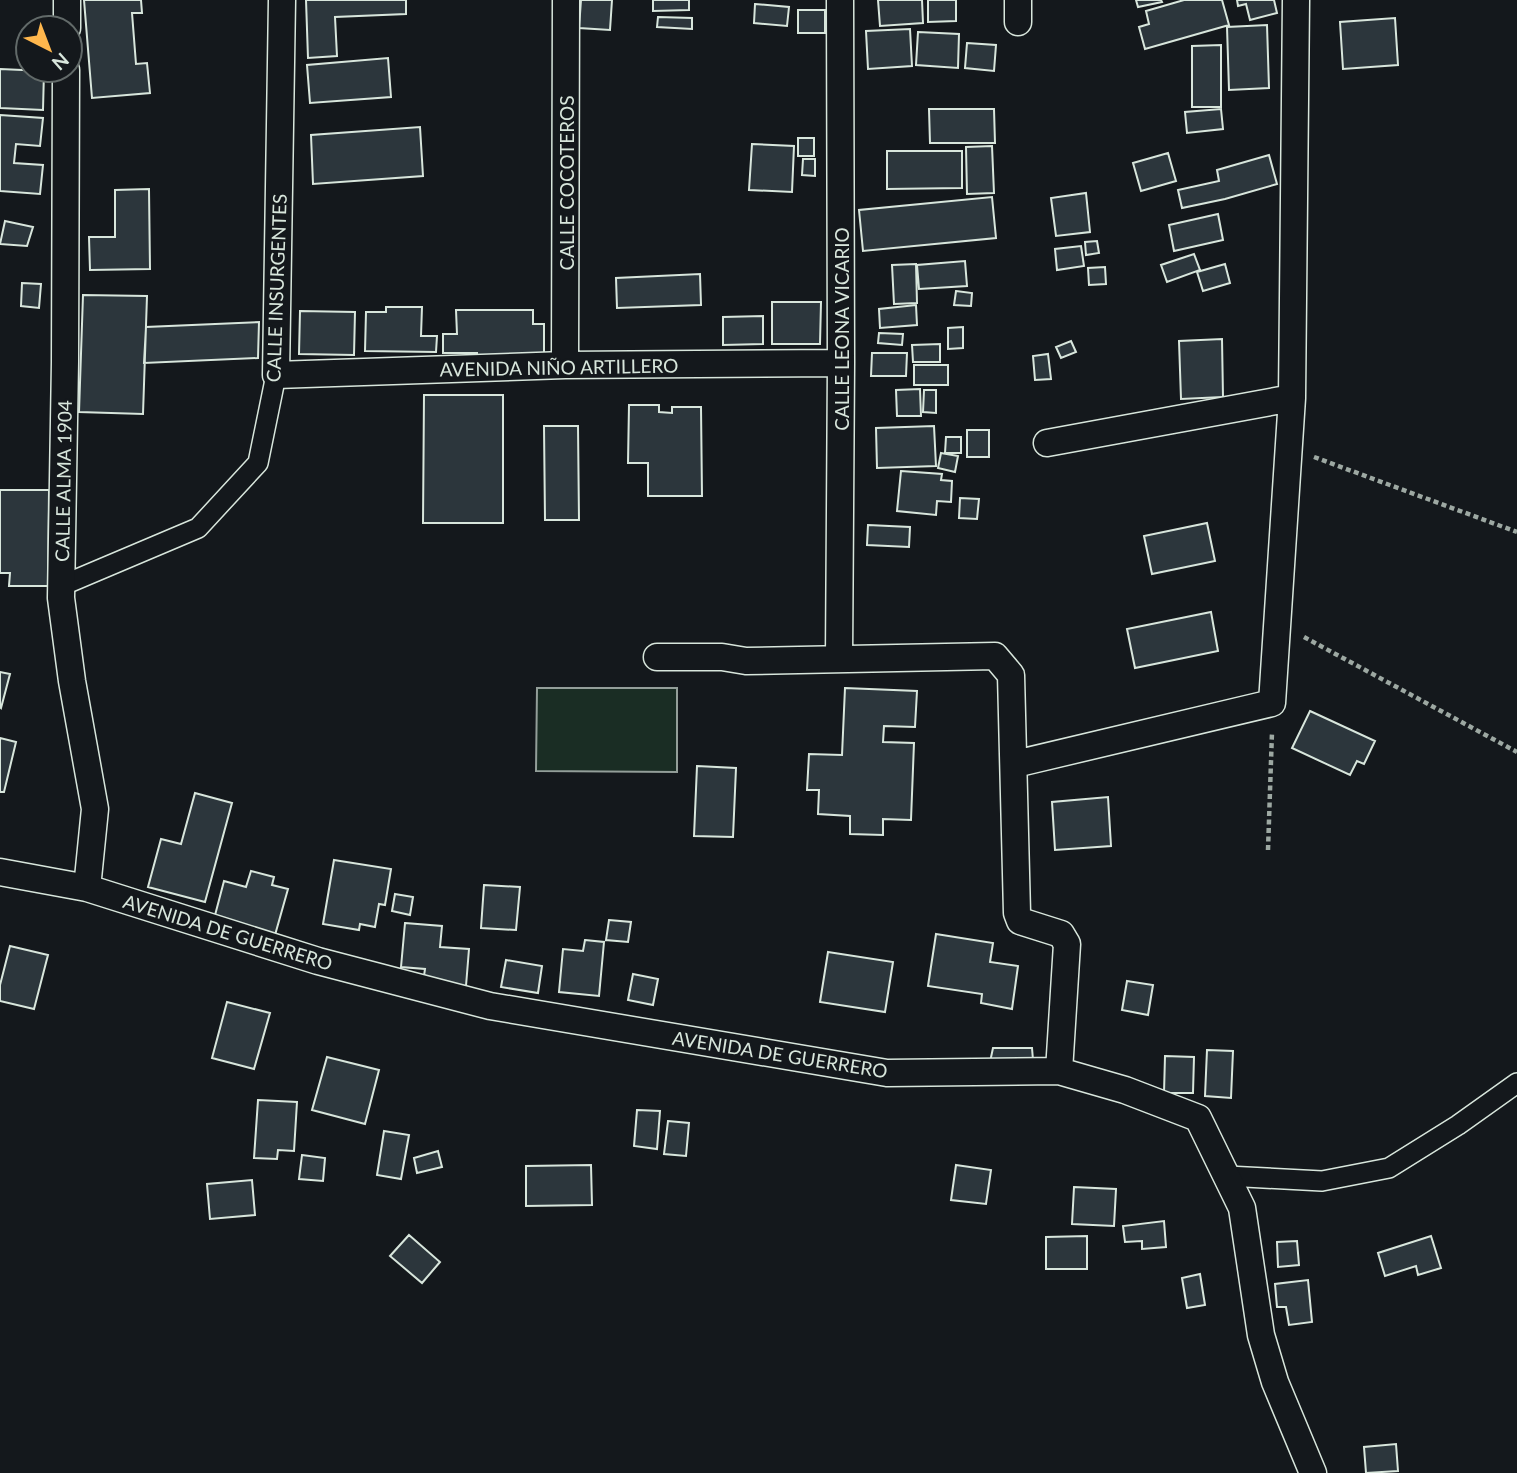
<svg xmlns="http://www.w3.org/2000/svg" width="1517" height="1473" font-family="Lato,sans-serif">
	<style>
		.green { fill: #1a2d24; stroke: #939e99; stroke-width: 2 }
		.building { fill: #2c363c; stroke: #d8e6dc; stroke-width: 2 }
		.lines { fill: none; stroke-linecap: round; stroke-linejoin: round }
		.pedestrian-casing { stroke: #d8e6dc; stroke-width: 22 }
		.minor-casing { stroke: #d8e6dc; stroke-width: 29 }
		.path { stroke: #9da8a2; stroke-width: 4.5; stroke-dasharray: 5 3.5; stroke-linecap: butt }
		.pedestrian { stroke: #14181c; stroke-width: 19 }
		.minor { stroke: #14181c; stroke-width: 26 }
		.labels { text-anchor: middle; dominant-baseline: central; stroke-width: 5; stroke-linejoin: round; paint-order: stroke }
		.street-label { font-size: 19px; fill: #d8e6dc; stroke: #14181c }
	</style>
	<rect width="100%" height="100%" fill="#14181c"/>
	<path class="green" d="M537,688H677V772L536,771Z"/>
	<path class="building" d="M84,0H141L142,13H132L136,64L147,63L150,93L92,98Z
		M306,0H406V14L335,17L337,56L308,58Z
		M581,0H612L610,30L579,28Z
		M653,0H689V10L653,11Z
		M878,0H922L923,23L880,26Z
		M928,0H956V21L928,22Z
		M1136,0H1161L1162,2L1138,7Z
		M1184,0H1222L1229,25L1145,49L1139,27L1149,24L1146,11Z
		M1237,0H1274L1277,13L1250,20L1246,4L1238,6Z
		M755,4L789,7L787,26L754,23Z
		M798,10H825V33H798Z
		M658,17L692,18V29L657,27Z
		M1395,18L1398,65L1343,69L1340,22Z
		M1267,25L1269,88L1229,90L1227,27Z
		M910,29L912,66L868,69L866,31Z
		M918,32L959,34L958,68L916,65Z
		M967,43L996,45L994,71L965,68Z
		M1221,45V107H1192V46Z
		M388,58L391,97L310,103L307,65Z
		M0,69L44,71L43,110L0,108Z
		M929,109H994L995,143H930Z
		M1221,109L1223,129L1187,133L1185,112Z
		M0,115L43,118L40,146L16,144L14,163L43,165L40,194L0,191Z
		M420,127L423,176L313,184L311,135Z
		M798,138H814V156H798Z
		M752,144L794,146L792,192L749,190Z
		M992,146L994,193L967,194L966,147Z
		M887,151H962V188L887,189Z
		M1168,153L1176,181L1141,191L1133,163Z
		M1269,155L1277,184L1225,199L1182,208L1178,190L1219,181L1217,170Z
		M803,159H815V176L802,175Z
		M149,189L150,269L90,270L89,237H115V190Z
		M1086,193L1090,232L1056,236L1051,198Z
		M992,197L996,238L863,251L859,210Z
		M1218,214L1223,240L1174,251L1169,225Z
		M5,221L33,227L27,246L0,244Z
		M1097,241L1099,253L1086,255L1085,242Z
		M1081,246L1084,266L1057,270L1055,249Z
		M1194,254L1200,270L1167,282L1161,265Z
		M965,261L967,286L919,289L917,265Z
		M916,264L917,303L894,304L892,265Z
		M1225,264L1230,283L1203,291L1197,272Z
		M1105,267L1106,284L1089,285L1088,268Z
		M700,274L701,305L617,308L616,278Z
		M22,283L41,284L39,308L21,306Z
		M956,291L972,293L971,306L954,305Z
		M83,295L147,296L143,414L79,412Z
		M772,302H821L820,344H772Z
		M916,305L917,325L880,328L879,309Z
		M386,307H422L421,336H437L436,352L365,351L366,312H386Z
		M456,310H533V324H544V359L477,360V353H443V334H457Z
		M300,311L355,312L354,355L299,354Z
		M763,316V344L723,345V317Z
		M259,322L258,358L144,363L146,327Z
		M963,327V348L948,349V328Z
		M879,333L903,334L902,345L878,343Z
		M1222,339L1223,397L1181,399L1179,341Z
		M1071,341L1076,352L1061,358L1056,347Z
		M940,344V362H913L912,345Z
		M872,353H907L906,376H871Z
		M1048,354L1051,379L1035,380L1033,356Z
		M914,365H948V385H914Z
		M920,389L921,416H897L896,390Z
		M924,390H936V413L923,412Z
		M424,395H503V523H423Z
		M629,405H659V412L672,413V407H701L702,496H648V463H628Z
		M544,426H578L579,520H545Z
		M934,426L936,466L877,468L876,428Z
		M967,430H989V457H967Z
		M946,437H961V453H945Z
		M941,453L958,456L955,472L938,468Z
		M901,471L942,474L941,480L952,481L951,502L937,501L936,515L897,511Z
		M0,490H49L48,586H9L10,573H0Z
		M960,498L979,499L977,519L959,518Z
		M1207,523L1215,561L1152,574L1144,536Z
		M868,525L910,527L909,547L867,545Z
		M1211,612L1218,651L1135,668L1127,629Z
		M0,672L10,674L1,708L0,707Z
		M845,688L917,691L915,727L884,726L883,742L914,743L911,820L883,819V835L850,834V816L818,814L819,790H807L809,754L842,755Z
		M1310,711L1375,741L1364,764L1357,761L1350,775L1292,748Z
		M0,738L16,742L4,792H0Z
		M697,766L736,768L733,837L694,836Z
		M195,793L232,803L205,902L148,887L161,839L181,844Z
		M1108,797L1111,846L1055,850L1052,802Z
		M334,860L391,869L385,905L379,904L375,927L360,924L359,930L323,924Z
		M251,871L274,877L272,885L288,889L275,935L214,919L224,881L246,887Z
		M484,885L520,887L516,930L481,928Z
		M395,894L413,897L410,915L392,911Z
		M609,920L631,922L628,942L606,940Z
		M405,923L442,926L440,947L469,949L466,986L423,983L425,969L401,967Z
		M936,934L993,943L990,962L1018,966L1012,1009L981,1003L982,994L928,986Z
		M585,940L604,942L599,996L559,992L563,949L583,951Z
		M10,946L48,955L34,1009L0,1001V985Z
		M828,952L893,962L885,1012L820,1002Z
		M506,960L542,966L538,993L501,987Z
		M633,974L658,979L653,1005L628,1000Z
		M1127,981L1153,985L1148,1015L1122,1010Z
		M227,1002L270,1013L254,1069L212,1058Z
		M993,1048H1032L1033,1060L990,1062Z
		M1207,1050L1233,1051L1231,1098L1205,1096Z
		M1165,1056L1194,1057L1193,1093H1164Z
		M327,1057L379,1070L365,1124L312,1110Z
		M258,1100L297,1102L294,1151L278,1150L277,1159L254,1158Z
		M637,1110L660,1111L657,1149L634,1146Z
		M668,1121L689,1123L686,1156L664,1154Z
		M384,1131L409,1135L401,1179L377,1175Z
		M438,1151L442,1167L417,1173L414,1158Z
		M302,1155L325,1158L323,1181L299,1179Z
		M591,1165L592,1205L526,1206V1166Z
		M956,1165L991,1170L986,1204L951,1200Z
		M252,1180L255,1215L210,1219L207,1184Z
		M1074,1187L1116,1189L1114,1226L1072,1224Z
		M1164,1221L1166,1247L1142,1249V1241L1125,1242L1123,1226Z
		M409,1235L440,1262L422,1283L390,1256Z
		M1087,1236V1269H1046V1237Z
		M1431,1236L1441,1268L1418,1275L1416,1266L1385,1276L1378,1253Z
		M1297,1241L1299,1265L1278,1267L1277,1242Z
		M1200,1274L1205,1305L1187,1308L1182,1278Z
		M1308,1280L1312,1322L1289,1325L1286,1307H1277L1275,1284Z
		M1396,1444L1398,1471L1366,1473L1364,1447Z"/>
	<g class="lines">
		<defs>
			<path id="pedestrian" d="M61,586L198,528L258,463L276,375
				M1227,1176L1322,1181L1389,1168L1458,1125L1517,1083"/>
			<path id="minor" d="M282,0L276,375L565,365L841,363
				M1018,22V0
				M67,28V0
				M66,70L65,362L61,598L72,681L95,809L87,888
				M565,365L566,0
				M1047,443L1292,398
				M657,657H722L746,661L995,656L1011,675L1017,913L1020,921L1061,934L1067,944L1059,1071
				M839,659L841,363L840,0
				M1015,764L1272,703L1292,398L1296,0
				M0,872L87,888L318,961L490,1006L887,1073L1059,1071L1125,1090L1198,1118L1242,1208L1261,1335L1275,1382L1313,1473"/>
		</defs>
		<use href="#pedestrian" class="pedestrian-casing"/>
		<use href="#minor" class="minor-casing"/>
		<path class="path" d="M1314,457L1517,532
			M1304,637L1517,752
			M1268,850L1272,732"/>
		<use href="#pedestrian" class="pedestrian"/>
		<use href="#minor" class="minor"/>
	</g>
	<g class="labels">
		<g class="street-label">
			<text transform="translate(566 183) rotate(-90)">CALLE COCOTEROS</text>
			<text transform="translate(276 288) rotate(-88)">CALLE INSURGENTES</text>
			<text transform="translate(841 329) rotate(-90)">CALLE LEONA VICARIO</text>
			<text transform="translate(559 367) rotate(-1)">AVENIDA NIÑO ARTILLERO</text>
			<text transform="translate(63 481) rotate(-89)">CALLE ALMA 1904</text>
			<text transform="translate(228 932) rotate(17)">AVENIDA DE GUERRERO</text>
			<text transform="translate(780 1054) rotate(9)">AVENIDA DE GUERRERO</text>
		</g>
	</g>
	<g transform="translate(49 49) rotate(138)"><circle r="33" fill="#14181c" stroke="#626a69" stroke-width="2"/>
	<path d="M0-5L12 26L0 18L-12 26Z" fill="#ffb74d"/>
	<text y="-10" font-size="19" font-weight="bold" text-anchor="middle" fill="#d8e6dc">N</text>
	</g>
</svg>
